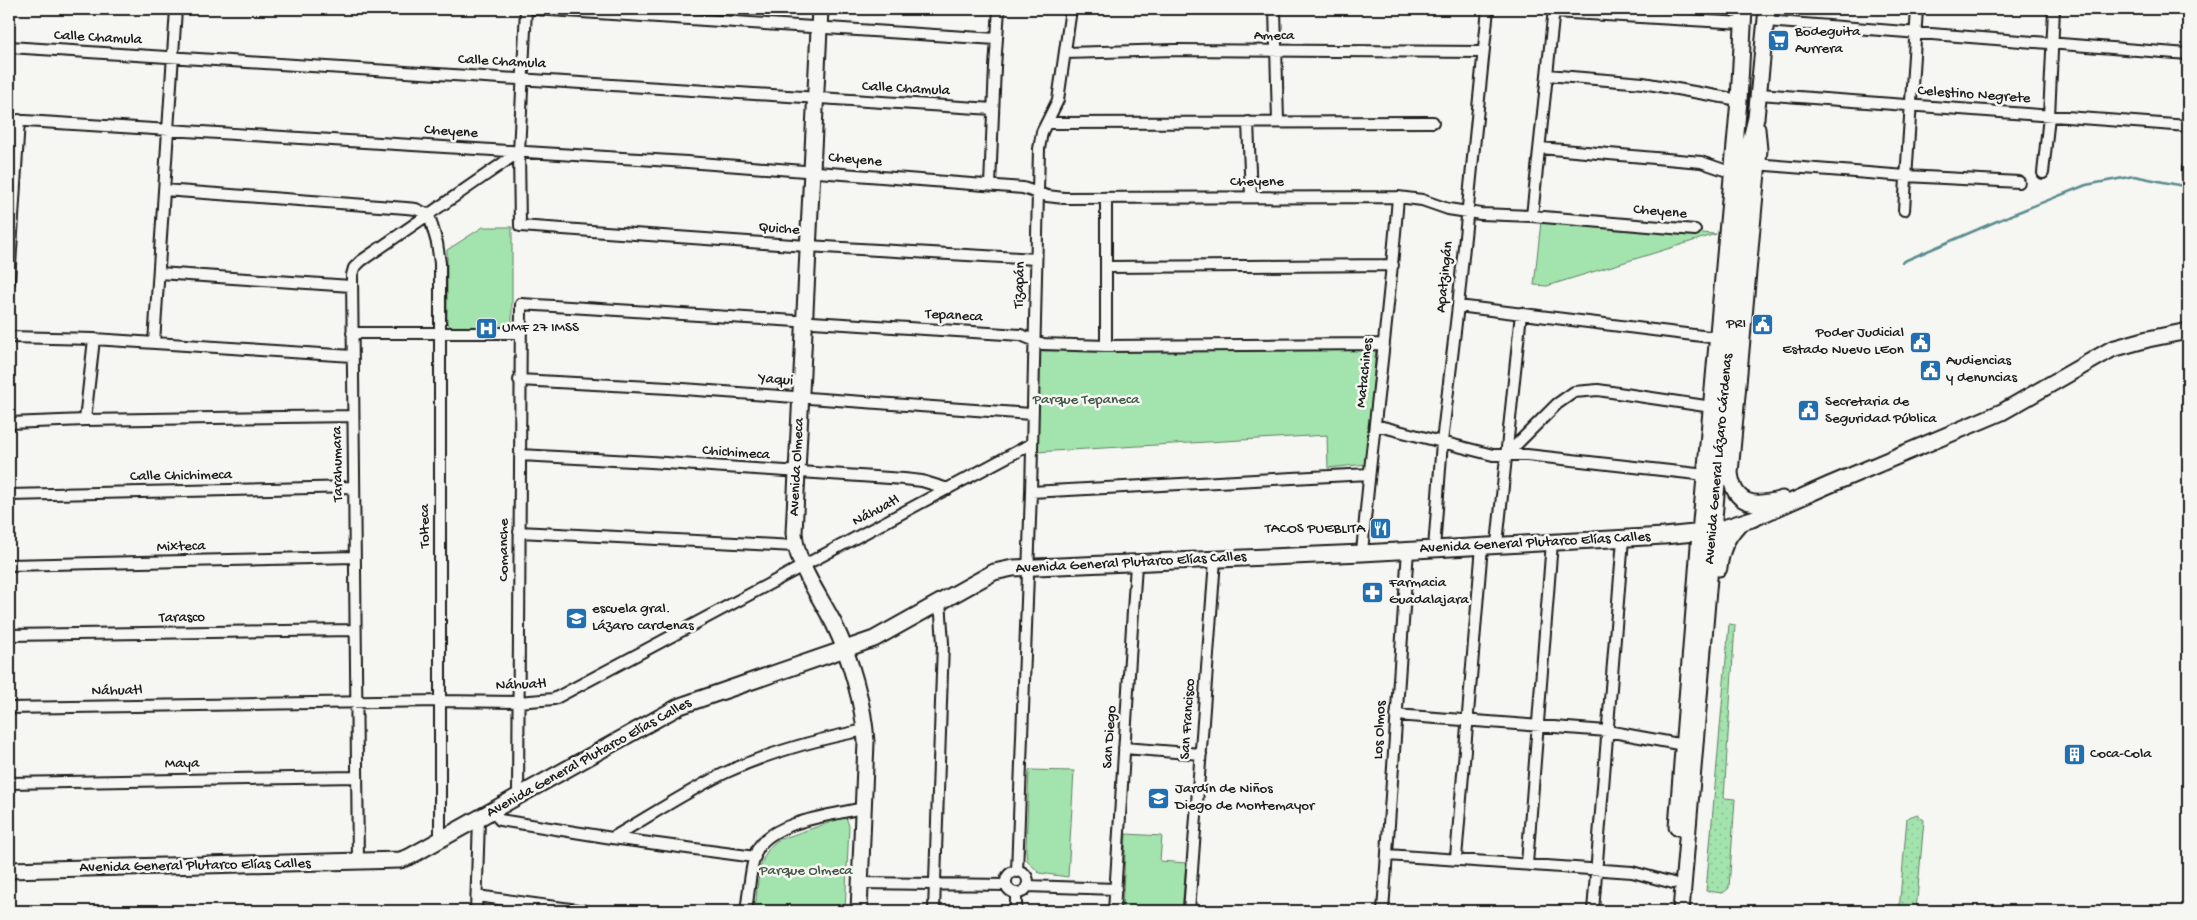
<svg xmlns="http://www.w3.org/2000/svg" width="2197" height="920" font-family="'Gochi Hand',sans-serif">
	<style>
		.grass { fill: url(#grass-dots); stroke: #608064 }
		.park { fill: #a3e3ad; stroke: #608064 }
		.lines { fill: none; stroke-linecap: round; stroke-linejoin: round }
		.stream { stroke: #5a8b8f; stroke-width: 2.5 }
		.street-casing { stroke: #1c1c1c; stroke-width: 14 }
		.secondary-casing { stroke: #1c1c1c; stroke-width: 19 }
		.street { stroke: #f6f6f2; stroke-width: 10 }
		.secondary { stroke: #f6f6f2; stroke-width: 15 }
		.labels { text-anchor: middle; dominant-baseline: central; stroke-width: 5; stroke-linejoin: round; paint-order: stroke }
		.poi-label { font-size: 15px; fill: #1c1c1c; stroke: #f6f6f2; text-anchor: start }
		.street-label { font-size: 15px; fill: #1c1c1c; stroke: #f6f6f2 }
		.park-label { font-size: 15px; fill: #445848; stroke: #f6f6f2 }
	</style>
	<defs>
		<pattern id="grass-dots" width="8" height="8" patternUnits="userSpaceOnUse" patternTransform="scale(1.25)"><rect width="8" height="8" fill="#a3e3ad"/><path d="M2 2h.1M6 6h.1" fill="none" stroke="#8cc294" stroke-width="1.8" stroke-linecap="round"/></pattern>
	</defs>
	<rect width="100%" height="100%" fill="#f6f6f2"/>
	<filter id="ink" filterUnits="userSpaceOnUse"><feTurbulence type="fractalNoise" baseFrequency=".02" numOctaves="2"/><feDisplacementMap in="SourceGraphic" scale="10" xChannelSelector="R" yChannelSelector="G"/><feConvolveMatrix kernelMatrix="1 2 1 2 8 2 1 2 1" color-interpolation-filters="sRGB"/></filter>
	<g filter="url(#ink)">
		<path class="grass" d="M1729,624L1735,625L1724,798L1735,799L1729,888L1723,893L1706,891Z
			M1917,814L1924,820L1916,911H1899L1907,818Z"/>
		<path class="park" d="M1541,222L1716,234L1547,286L1534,285Z
			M483,227H512V324L508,328L451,327L447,323V250Z
			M1376,347L1367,464L1328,468L1327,435L1036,452V351Z
			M1029,770L1074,771L1068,877L1039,873L1027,860L1026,850Z
			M846,817L849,826L845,911H755C758,887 756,855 778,840Z
			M1126,834L1162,836L1160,861L1186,863L1182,911H1122Z"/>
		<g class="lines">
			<path class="stream" d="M1902,262L2011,215L2086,185L2134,176L2188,187"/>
			<defs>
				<path id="street" d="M526,9L519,152L520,226L807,246L1036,259
					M535,9L996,39
					M1275,9L1278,121
					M1554,12L1743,23
					M1766,21L2188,54
					M9,47L993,109
					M1065,53L1175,50L1483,52
					M1547,75L1643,83L1739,100
					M1759,94L2188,126
					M9,120L687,162L1023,188L1047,196L1064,198L1398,197L1422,200L1448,209L1481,214L1532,216L1695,230
					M1248,122L1251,196
					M1047,123L1433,122
					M1540,148L1701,162L1733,173
					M1754,164L1906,176L2019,182
					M2043,173L2049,116L2054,9
					M2188,176V168
					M990,185L995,67L999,9
					M164,190L406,208L416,209L429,215L437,243L440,263V840
					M1106,199V346
					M1904,210L1917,9
					M1532,216L1554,9
					M1107,267L1393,265
					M159,273L351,286
					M9,282L19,120
					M1458,306L1718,338
					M352,333H521
					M9,337L94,339L352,356
					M154,343L176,9
					M519,380L669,388L1031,414
					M85,420L94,339
					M9,423L85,420L353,416
					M1375,425L1493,455H1527L1706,475
					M520,455L651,462L904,479L922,481L948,489
					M1506,455L1557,404L1574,392L1598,390L1712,407
					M1031,492L1369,474
					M9,495L354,487
					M519,532L795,546
					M1497,544L1521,313
					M1434,549L1442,442L1458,306L1488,9
					M1362,553C1372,434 1389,316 1398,197
					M9,565L354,557
					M9,635L355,630
					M9,708L440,701L518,702L554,699L1031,444
					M1396,715L1607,731L1684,745
					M1124,748L1201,754
					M9,783L356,777
					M518,796L521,304L1021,335L1043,344L1106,346L1384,344
					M492,811L500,820L612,838L755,857
					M612,838C650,816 687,791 727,772C770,752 819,739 865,730
					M1387,855L1632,872L1673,883
					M1456,858L1482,546
					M358,862L352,275L354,268L361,261L519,152
					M1527,864L1552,542
					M1006 882a11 11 0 1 1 22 0a11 11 0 1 1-22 0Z
					M1017,872L1031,492L1039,149L1042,132L1058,100L1071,9
					M860,883L1006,885
					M1027,886L1116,889
					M477,896L585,911
					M476,911L479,819
					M746,911C749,894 750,865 757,850C772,821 833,815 863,808
					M934,911L943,643L940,601
					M1016,911V893
					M1114,911L1136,564
					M1189,911L1215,560
					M1383,911L1408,550
					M1593,911L1623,539"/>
				<path id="secondary" d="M820,9L794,533C797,567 819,594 834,624C850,657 864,705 866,742L859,911
					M1757,129L1759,150L1754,205L1730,473C1734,506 1755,507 1782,499
					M1719,568C1721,550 1726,538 1738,525
					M1677,827L1700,533L1739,100L1744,9
					M9,870L400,860L409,857L680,706L874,639L994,572L1013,568L1362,553L1664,536L1714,531L1752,519L1829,485L2002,412L2112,349L2148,339L2188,331
					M1681,911L1738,233L1745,163L1756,118L1767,9"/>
			</defs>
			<use href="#street" class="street-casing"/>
			<use href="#secondary" class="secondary-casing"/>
			<use href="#street" class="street"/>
			<use href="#secondary" class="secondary"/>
		</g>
	</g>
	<defs>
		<symbol id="supermarket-square" viewBox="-11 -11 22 22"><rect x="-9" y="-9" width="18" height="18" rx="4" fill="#1f6fb2" stroke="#f6f6f2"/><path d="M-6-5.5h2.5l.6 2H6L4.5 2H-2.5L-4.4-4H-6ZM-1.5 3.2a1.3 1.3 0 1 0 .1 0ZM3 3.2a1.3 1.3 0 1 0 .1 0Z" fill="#fff"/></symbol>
		<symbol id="civic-square" viewBox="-11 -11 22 22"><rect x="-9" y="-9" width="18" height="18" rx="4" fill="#1f6fb2" stroke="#f6f6f2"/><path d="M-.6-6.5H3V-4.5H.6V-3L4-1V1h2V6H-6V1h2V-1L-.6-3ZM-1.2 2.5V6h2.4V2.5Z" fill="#fff"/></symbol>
		<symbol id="hospital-square" viewBox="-11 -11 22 22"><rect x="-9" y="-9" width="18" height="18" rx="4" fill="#1f6fb2" stroke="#f6f6f2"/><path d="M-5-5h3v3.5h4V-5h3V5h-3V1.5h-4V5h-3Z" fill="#fff"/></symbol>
		<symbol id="restaurant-square" viewBox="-11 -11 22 22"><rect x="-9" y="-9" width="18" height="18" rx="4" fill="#1f6fb2" stroke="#f6f6f2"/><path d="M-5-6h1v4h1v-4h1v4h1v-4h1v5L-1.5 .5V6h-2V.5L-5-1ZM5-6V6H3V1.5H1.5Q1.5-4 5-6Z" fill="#fff"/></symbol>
		<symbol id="pharmacy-square" viewBox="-11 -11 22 22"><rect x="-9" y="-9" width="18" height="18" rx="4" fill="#1f6fb2" stroke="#f6f6f2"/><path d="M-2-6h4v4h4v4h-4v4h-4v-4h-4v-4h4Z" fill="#fff"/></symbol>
		<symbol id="school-square" viewBox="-11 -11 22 22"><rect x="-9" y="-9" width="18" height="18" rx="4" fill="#1f6fb2" stroke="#f6f6f2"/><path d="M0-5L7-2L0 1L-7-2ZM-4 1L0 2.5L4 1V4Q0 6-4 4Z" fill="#fff"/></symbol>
		<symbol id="building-square" viewBox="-11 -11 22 22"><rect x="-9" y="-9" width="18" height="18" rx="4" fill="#1f6fb2" stroke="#f6f6f2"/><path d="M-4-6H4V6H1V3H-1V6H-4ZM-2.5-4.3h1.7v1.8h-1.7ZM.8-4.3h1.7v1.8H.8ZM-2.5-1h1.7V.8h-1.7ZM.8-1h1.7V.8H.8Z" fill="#fff"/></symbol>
	</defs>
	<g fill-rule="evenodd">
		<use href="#supermarket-square" x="1766" y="28" width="25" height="25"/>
		<use href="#civic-square" x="1750" y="312" width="25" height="25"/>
		<use href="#hospital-square" x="474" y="316" width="25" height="25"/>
		<use href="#civic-square" x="1908" y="330" width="25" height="25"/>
		<use href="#civic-square" x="1918" y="358" width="25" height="25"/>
		<use href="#civic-square" x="1796" y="398" width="25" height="25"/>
		<use href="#restaurant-square" x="1368" y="516" width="25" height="25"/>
		<use href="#pharmacy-square" x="1360" y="580" width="25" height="25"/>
		<use href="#school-square" x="564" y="606" width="25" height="25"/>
		<use href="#building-square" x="2062" y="742" width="25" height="25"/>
		<use href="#school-square" x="1146" y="786" width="25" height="25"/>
	</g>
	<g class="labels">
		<g class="poi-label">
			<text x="1795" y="32">Bodeguita<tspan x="1795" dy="17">Aurrera</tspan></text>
			<text x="1746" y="324" text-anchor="end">PRI</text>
			<text x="502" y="328">UMF 27 IMSS</text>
			<text x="1904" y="333" text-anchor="end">Poder Judicial<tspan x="1904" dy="17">Estado Nuevo LEon</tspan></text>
			<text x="1946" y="361">Audiencias<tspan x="1946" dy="17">y denuncias</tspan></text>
			<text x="1825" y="402">Secretaria de<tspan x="1825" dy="17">Seguridad Pública</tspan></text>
			<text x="1365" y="529" text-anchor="end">TACOS PUEBLITA</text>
			<text x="1389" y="583">Farmacia<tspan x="1389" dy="17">Guadalajara</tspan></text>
			<text x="592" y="609">escuela gral.<tspan x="592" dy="17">Lázaro cardenas</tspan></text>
			<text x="2090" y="754">Coca-Cola</text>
			<text x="1175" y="789">Jardín de Niños<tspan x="1175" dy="17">Diego de Montemayor</tspan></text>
		</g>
		<g class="street-label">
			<text x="1274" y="36">Ameca</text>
			<text transform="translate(98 38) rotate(3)">Calle Chamula</text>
			<text transform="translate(502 62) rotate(3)">Calle Chamula</text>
			<text transform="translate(906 89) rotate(3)">Calle Chamula</text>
			<text transform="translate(1974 95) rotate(4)">Celestino Negrete</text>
			<text transform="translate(451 132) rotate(4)">Cheyene</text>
			<text transform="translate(855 160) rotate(5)">Cheyene</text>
			<text x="1257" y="182">Cheyene</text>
			<text transform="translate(1660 212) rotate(5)">Cheyene</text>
			<text transform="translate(779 229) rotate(4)">Quiche</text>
			<text transform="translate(1445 277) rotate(-84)">Apatzingán</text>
			<text transform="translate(1020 285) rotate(-88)">Tizapán</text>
			<text transform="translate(954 316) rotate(3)">Tepaneca</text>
			<text transform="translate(1365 373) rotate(-84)">Matachines</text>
			<text transform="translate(776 380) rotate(4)">Yaqui</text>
			<text transform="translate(736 453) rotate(4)">Chichimeca</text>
			<text transform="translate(1719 459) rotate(-85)">Avenida General Lázaro Cárdenas</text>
			<text transform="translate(338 464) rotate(-91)">Tarahumara</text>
			<text transform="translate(797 467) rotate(-87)">Avenida Olmeca</text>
			<text transform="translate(181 476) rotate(-1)">Calle Chichimeca</text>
			<text transform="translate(876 511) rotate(-28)">Náhuatl</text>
			<text transform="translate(425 526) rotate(-90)">Tolteca</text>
			<text transform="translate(1535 543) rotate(-3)">Avenida General Plutarco Elías Calles</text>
			<text transform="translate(181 547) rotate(-2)">Mixteca</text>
			<text transform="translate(504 550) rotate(-90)">Comanche</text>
			<text transform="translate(1131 563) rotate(-3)">Avenida General Plutarco Elías Calles</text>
			<text transform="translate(182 618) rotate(-1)">Tarasco</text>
			<text transform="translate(521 685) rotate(-2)">Náhuatl</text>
			<text transform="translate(117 691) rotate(-1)">Náhuatl</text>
			<text transform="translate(1188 719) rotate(-86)">San Francisco</text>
			<text transform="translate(1380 730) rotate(-87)">Los Olmos</text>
			<text transform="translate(1110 737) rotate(-86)">San Diego</text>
			<text transform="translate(589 758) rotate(-29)">Avenida General Plutarco Elías Calles</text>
			<text transform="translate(182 764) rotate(-1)">Maya</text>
			<text transform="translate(195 866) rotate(-1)">Avenida General Plutarco Elías Calles</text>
		</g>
		<g class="park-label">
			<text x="1086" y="400">Parque Tepaneca</text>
			<text x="806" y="871">Parque Olmeca</text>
		</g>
	</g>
	<rect width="2197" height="920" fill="none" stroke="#f6f6f2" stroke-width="30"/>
	<rect x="15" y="15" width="2167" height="890" fill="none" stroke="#1c1c1c" stroke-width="2" filter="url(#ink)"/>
</svg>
